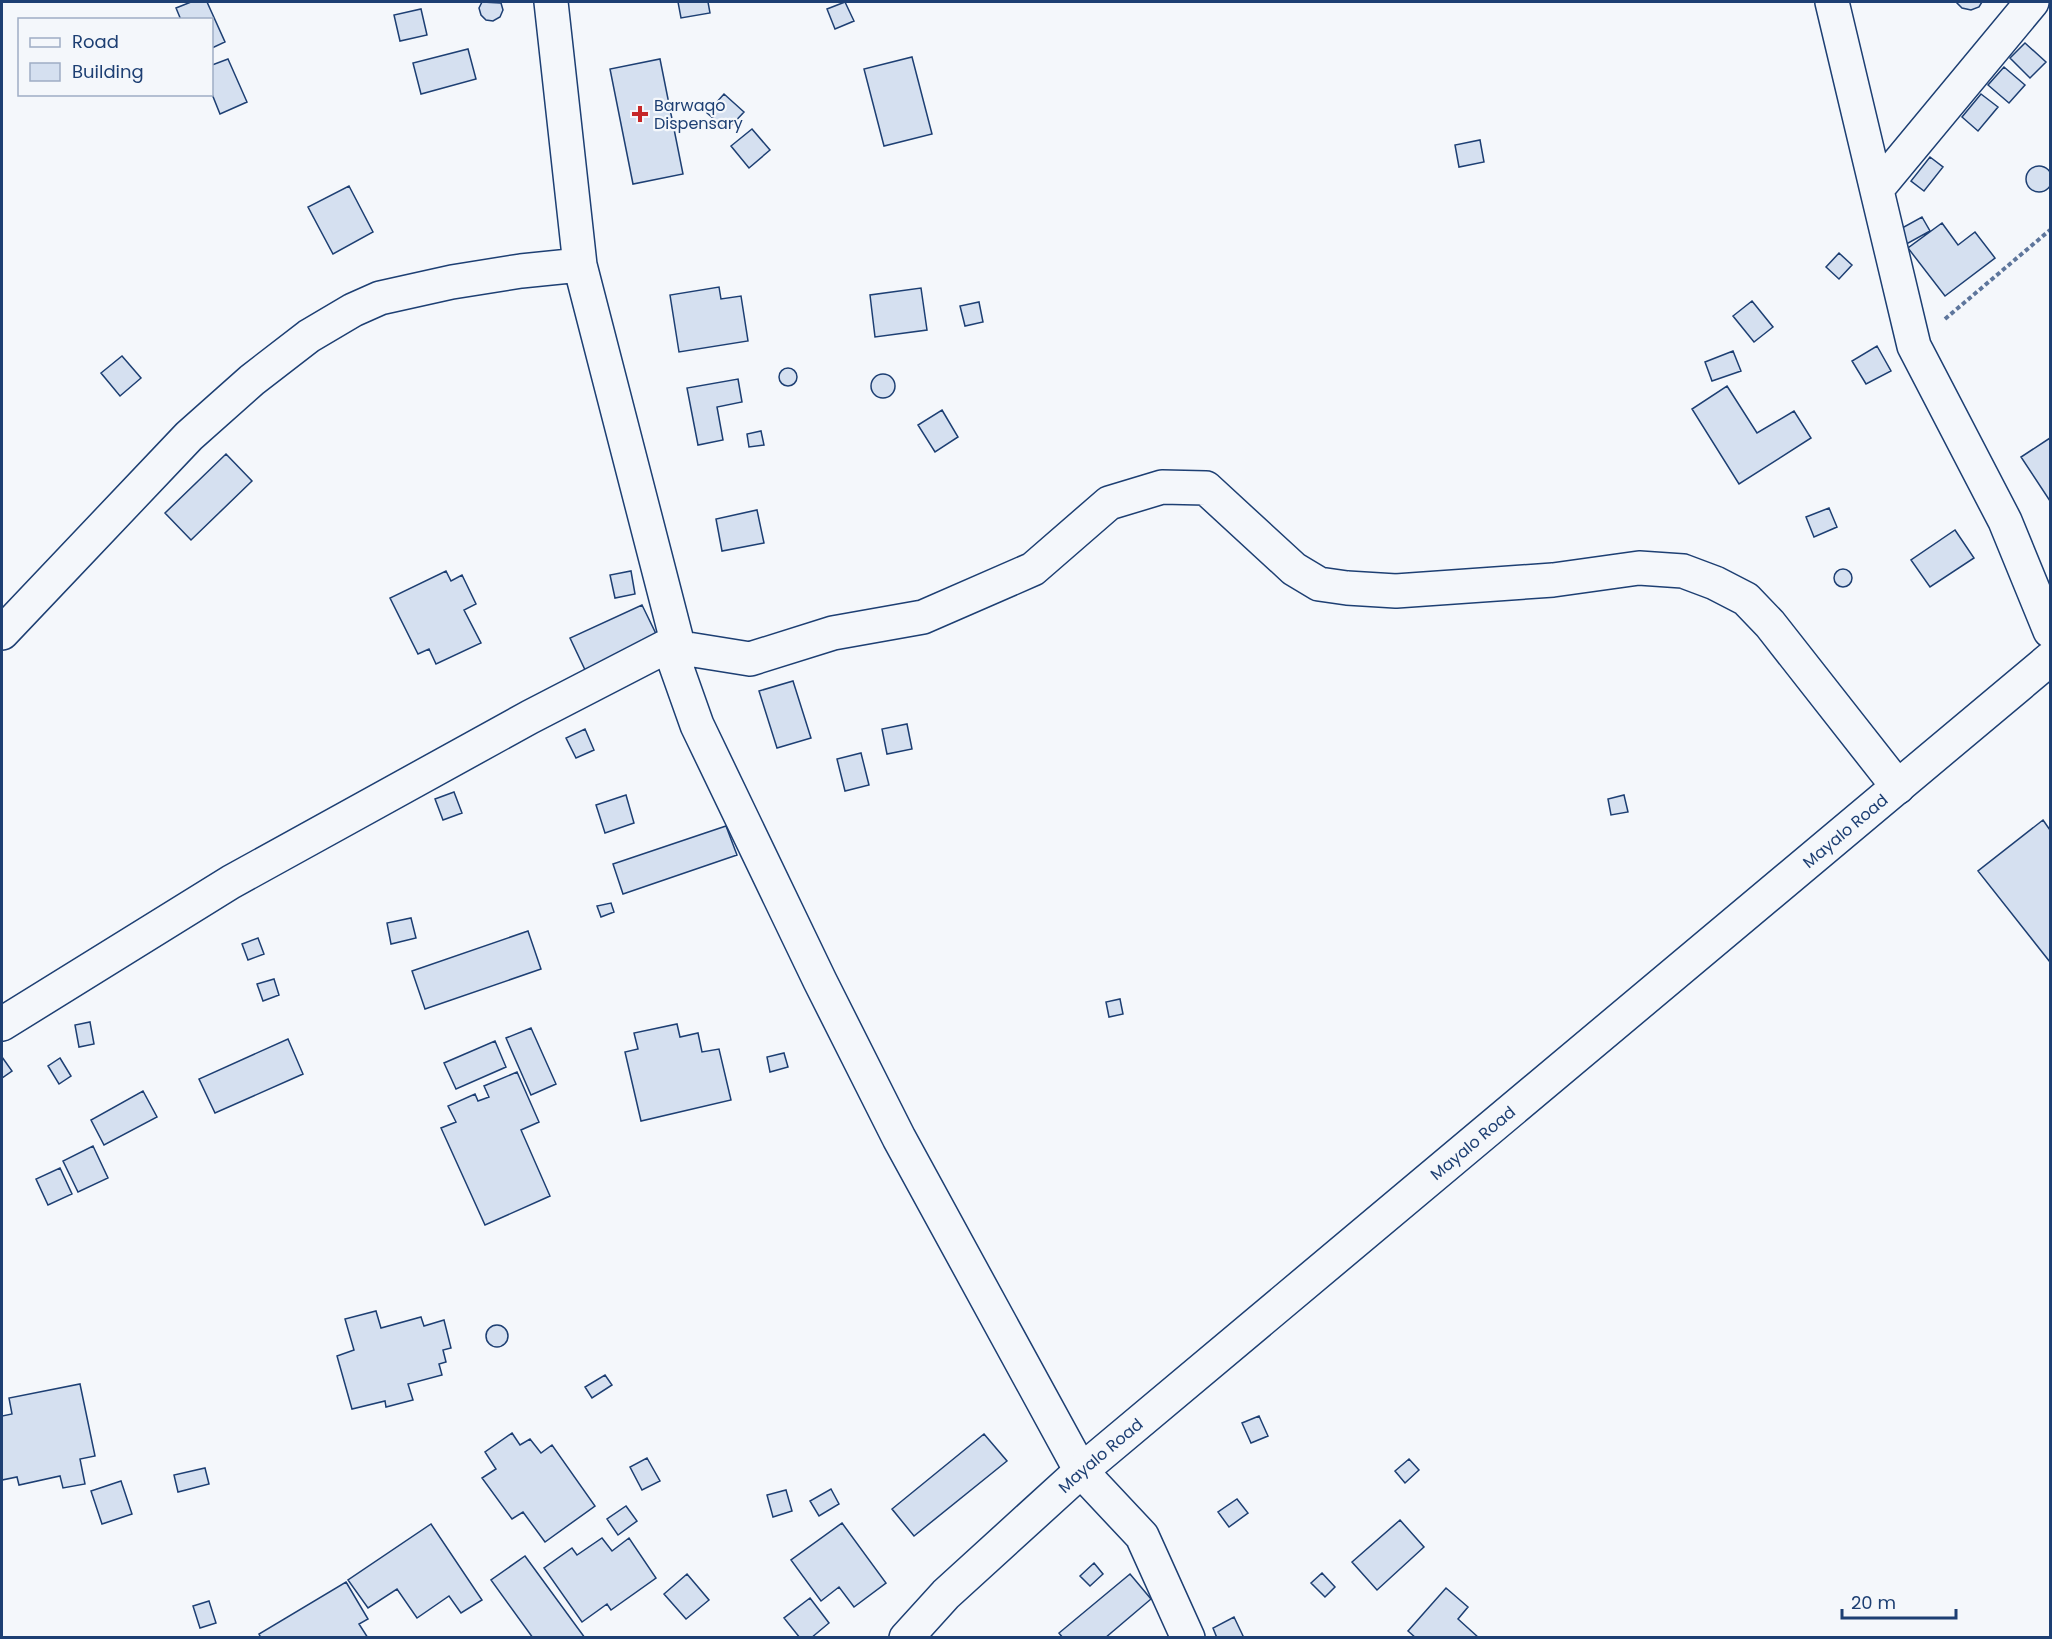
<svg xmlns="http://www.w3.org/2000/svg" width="2052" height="1639" font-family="Poppins,sans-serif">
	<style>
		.building { fill: #d5e0f0; stroke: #1d3f73; stroke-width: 1.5 }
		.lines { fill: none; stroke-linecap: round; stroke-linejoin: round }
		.street-casing { stroke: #1d3f73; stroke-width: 36 }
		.secondary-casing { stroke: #1d3f73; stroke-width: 36 }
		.path { stroke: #5e769c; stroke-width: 4; stroke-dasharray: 4.5 3; stroke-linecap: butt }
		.street { stroke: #f4f7fb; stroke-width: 33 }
		.secondary { stroke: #f4f7fb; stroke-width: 33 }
		.poi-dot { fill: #c62828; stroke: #f4f7fb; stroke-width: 2 }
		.labels { text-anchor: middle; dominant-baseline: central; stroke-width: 4.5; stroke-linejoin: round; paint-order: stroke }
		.poi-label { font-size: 16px; fill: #1d3f73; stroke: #f4f7fb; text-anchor: start }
		.street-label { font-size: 16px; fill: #1d3f73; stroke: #f4f7fb }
	</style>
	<rect width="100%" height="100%" fill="#f4f7fb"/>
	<path class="building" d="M191,2H207L225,42L212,48V20H181L176,8Z
		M482,2L501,3L503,10L500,17L493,21L486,20L481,15L479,8Z
		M678,2H708L710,13L681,18Z
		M845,2L854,21L835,29L827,9Z
		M1956,2H1982L1979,7L1971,10L1962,8Z
		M421,9L427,35L400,41L394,15Z
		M2025,43L2046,62L2030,78L2010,58Z
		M468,49L476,79L421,94L413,63Z
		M912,57L932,134L884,146L864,69Z
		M228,59L247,102L220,114L212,94V65Z
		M660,59L683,174L633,184L610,69Z
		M2004,67L2025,85L2009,103L1988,85Z
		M724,94L744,112L727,130L707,113Z
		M1981,94L1998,107L1978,131L1962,117Z
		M752,129L770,150L749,168L731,146Z
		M1480,140L1484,162L1459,167L1455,145Z
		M1930,157L1943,167L1924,191L1911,181Z
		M2026 179a13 13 0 1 1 26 0a13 13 0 1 1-26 0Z
		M349,186L373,232L333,254L308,207Z
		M1922,217L1930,231L1901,247L1893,233Z
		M1942,223L1958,245L1975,232L1995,258L1945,296L1908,248Z
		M1839,253L1852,265L1839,279L1826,267Z
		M719,287L721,299L741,296L748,341L679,352L670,295Z
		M921,288L927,330L875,337L870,295Z
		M1752,301L1773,327L1754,342L1733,316Z
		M979,302L983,322L965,326L960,306Z
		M1877,346L1891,371L1866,384L1852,361Z
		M1733,351L1741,371L1712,381L1705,362Z
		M122,356L141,378L120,396L101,373Z
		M779 377a9 9 0 1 1 18 0a9 9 0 1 1-18 0Z
		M871 386a12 12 0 1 1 24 0a12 12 0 1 1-24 0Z
		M738,379L742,402L717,407L723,440L698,445L687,388Z
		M1727,386L1757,433L1794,411L1811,438L1739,484L1692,409Z
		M942,410L958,437L935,452L918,425Z
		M761,431L764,445L749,447L747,434Z
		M2050,438V501L2021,457Z
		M226,454L252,481L191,540L165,513Z
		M1829,508L1837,527L1814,537L1806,517Z
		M757,510L764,543L722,551L716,519Z
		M1955,530L1974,558L1930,587L1911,560Z
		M1834 578a9 9 0 1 1 18 0a9 9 0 1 1-18 0Z
		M446,571L451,581L462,575L476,604L464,610L481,643L436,664L429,649L418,654L390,598Z
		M631,571L635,594L615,598L610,575Z
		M642,605L659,640L587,674L570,638Z
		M793,681L811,738L777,748L759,691Z
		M907,724L912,749L887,754L882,729Z
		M585,729L594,750L576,758L566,738Z
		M861,753L869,785L845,791L837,759Z
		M454,792L462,813L443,820L435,799Z
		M626,795L634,823L605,833L596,805Z
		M1624,795L1628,812L1611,815L1608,799Z
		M2043,820L2050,830V962L1978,871Z
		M726,826L737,855L623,894L613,864Z
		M611,903L614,912L601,917L597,906Z
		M411,918L416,938L391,944L387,923Z
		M528,931L541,969L425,1009L412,971Z
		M258,938L264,954L248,960L242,944Z
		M274,979L279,995L263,1001L257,984Z
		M1120,999L1123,1014L1109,1017L1106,1002Z
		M90,1022L94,1044L79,1047L75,1025Z
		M677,1024L680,1037L698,1033L702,1052L719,1049L731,1100L641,1121L625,1052L638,1049L634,1033Z
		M531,1028L556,1084L531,1095L506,1038Z
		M288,1039L303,1074L215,1113L199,1079Z
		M495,1041L506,1067L456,1089L444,1063Z
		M784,1053L788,1067L770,1072L767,1057Z
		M2,1057L12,1071L2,1078Z
		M60,1058L71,1076L59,1084L48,1066Z
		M517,1072L539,1122L521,1130L550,1196L485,1225L441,1128L456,1122L448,1106L475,1094L478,1101L489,1097L484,1086Z
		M143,1091L157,1117L104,1145L91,1120Z
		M93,1146L108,1178L78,1192L63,1161Z
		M60,1168L72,1194L48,1205L36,1179Z
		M376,1311L381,1328L421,1317L424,1326L444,1320L451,1348L443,1350L446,1362L439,1364L442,1375L408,1384L413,1400L386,1407L385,1401L352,1409L337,1356L354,1350L345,1319Z
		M486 1336a11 11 0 1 1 22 0a11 11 0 1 1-22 0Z
		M605,1375L612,1385L592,1398L585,1387Z
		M80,1384L95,1456L80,1459L85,1484L63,1488L60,1476L19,1485L17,1477L2,1480V1416L12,1414L9,1398Z
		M1259,1416L1268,1436L1251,1443L1242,1423Z
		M512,1433L520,1445L530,1439L541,1453L552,1445L595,1506L545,1542L523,1512L512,1519L482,1478L496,1469L485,1452Z
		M984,1434L1007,1461L914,1536L892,1509Z
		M647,1458L660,1481L642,1490L630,1467Z
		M1409,1459L1419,1470L1405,1483L1395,1471Z
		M205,1468L209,1484L178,1492L174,1475Z
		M121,1481L132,1514L102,1524L91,1491Z
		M831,1489L839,1504L819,1516L810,1501Z
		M786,1490L792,1511L773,1517L767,1495Z
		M1237,1499L1248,1513L1229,1527L1218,1512Z
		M626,1506L637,1521L618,1535L607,1519Z
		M1400,1520L1424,1547L1377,1590L1352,1562Z
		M842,1523L886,1583L854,1607L839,1587L821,1601L791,1560Z
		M431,1524L482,1600L461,1613L449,1596L417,1618L397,1589L368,1608L348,1580Z
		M602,1538L612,1551L629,1538L656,1578L611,1610L607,1604L582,1622L544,1568L572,1548L577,1555Z
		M525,1556L585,1638H533L491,1580Z
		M1094,1563L1103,1574L1090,1586L1080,1576Z
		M1322,1573L1335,1587L1325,1597L1311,1583Z
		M687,1574L709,1600L686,1619L664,1594Z
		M1130,1574L1151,1599L1105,1638H1063L1059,1633Z
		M346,1582L368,1619L359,1624L368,1638H261L259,1634Z
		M1446,1588L1468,1607L1458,1619L1479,1638H1416L1408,1631Z
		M810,1598L829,1623L811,1638H800L784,1618Z
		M209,1601L216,1623L200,1628L193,1606Z
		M1234,1617L1244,1638H1217L1213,1628Z"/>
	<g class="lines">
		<defs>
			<path id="street" d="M1832,2L1914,346L2005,521L2050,631
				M1877,189L2032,2
				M2,633L189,436L252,380L309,336L353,310L380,298L452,282L521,271L580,265
				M2,1024L231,882L530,717L677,641L580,265L551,2
				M1188,1638L1142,1536L1081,1471L899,1138L820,981L697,725L669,646L750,659L833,633L923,617L1033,569L1109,503L1162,487L1206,488L1294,569L1319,584L1347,588L1396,591L1553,580L1639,568L1683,571L1715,583L1746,599L1770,624L1898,787"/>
			<g id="secondary">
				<path id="s1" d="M906,1638L946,1594L1081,1471L2050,659"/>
			</g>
		</defs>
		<use href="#street" class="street-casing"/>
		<use href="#secondary" class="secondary-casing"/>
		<path class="path" d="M1945,319L2050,230"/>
		<use href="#street" class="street"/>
		<use href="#secondary" class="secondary"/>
	</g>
	<path class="poi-dot" d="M637 105h6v6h6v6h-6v6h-6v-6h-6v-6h6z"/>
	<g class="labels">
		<g class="poi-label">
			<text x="654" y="105">Barwaqo<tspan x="654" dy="18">Dispensary</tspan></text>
		</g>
		<g class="street-label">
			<text stroke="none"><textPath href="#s1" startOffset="1239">Mayalo Road</textPath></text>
			<text stroke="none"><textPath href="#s1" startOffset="753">Mayalo Road</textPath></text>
			<text stroke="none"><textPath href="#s1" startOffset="267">Mayalo Road</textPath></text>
		</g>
	</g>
	<rect width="2052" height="1639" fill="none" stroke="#1d3f73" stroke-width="6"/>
	<rect x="18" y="18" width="195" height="78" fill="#f4f7fb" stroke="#9eadc5" stroke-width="1.5"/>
	<rect x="30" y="38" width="30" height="9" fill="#f4f7fb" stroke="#9eadc5" stroke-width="1.5"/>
	<text x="72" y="48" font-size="18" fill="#1d3f73">Road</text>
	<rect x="30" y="63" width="30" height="18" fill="#d5e0f0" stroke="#9eadc5" stroke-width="1.5"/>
	<text x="72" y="78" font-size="18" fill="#1d3f73">Building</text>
	<path d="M1842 1609v9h114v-9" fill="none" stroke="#1d3f73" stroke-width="3"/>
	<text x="1851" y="1609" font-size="18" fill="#1d3f73" stroke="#f4f7fb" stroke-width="4.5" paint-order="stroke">20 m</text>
</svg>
